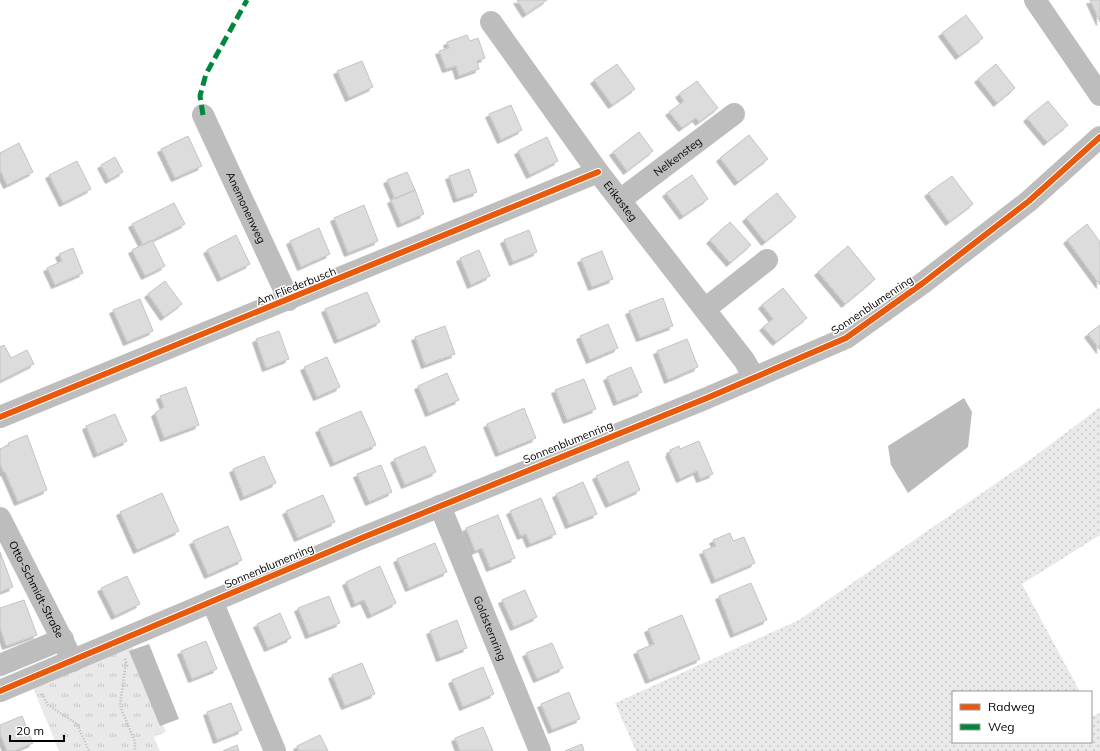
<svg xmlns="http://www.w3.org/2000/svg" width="1100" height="751" font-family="Mulish,sans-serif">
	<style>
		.grass { fill: url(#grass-dots) }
		.park { fill: url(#park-tufts) }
		.water { fill: #bbb }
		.building { fill: #dcdcdc; stroke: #c4c4c4; filter: url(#shadow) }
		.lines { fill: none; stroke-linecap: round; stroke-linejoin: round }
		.path { stroke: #b8b8b8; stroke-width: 2.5; stroke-dasharray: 1 2; stroke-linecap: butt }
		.minor { stroke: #bdbdbd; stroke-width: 22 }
		.quiet { stroke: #00873e; stroke-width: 5; stroke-dasharray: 10 5; stroke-linecap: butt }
		.cycleway-casing { stroke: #fff; stroke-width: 8 }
		.cycleway { stroke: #e8590c; stroke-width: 6 }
		.labels { text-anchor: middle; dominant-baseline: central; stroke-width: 3; stroke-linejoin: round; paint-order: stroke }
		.street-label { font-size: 11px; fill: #000; stroke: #fff }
	</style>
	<defs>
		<pattern id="grass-dots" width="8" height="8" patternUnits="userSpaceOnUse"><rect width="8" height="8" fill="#e9e9e9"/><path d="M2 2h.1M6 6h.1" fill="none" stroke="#c6c6c6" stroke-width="1.8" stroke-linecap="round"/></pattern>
		<pattern id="park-tufts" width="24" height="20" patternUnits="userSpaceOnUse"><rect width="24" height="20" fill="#e9e9e9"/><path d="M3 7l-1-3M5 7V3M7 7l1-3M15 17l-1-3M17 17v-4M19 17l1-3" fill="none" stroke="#c6c6c6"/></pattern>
		<filter id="shadow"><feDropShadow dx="-3.5" dy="3.5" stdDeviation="0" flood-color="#0004"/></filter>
	</defs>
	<rect width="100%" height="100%" fill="#fff"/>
	<path class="grass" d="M1100,407V535L1022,584L1080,692H953V742H1091V714L1093,716L1100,713V751H636L615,703L799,620L1031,459Z"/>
	<path class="park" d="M132,646L166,732L154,737L160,751H59L33,688Z"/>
	<path class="water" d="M964,398L972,412L968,447L908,493L891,465L888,446Z
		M149,644L179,719L160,726L129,651Z"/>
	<path class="building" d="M517,0H547L526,14Z
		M1090,0H1100V22Z
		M966,15L983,38L959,56L942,33Z
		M467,35L470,41L478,38L485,58L477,61L479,69L459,76L456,66L446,69L439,51L449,48L447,42Z
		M362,61L373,87L349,98L337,71Z
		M617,64L635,89L612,105L594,80Z
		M996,64L1015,88L997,103L978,79Z
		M697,81L718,108L699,122L696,118L682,128L669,112L684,101L679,94Z
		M1048,101L1068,125L1047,142L1027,118Z
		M511,105L522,130L501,140L489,114Z
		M639,132L653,151L627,171L613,152Z
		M749,135L768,159L738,182L720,158Z
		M188,136L202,166L175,178L161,149Z
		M547,137L558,161L530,175L518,151Z
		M19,143L33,172L7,185L0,170V153Z
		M115,157L123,172L109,180L101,165Z
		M77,161L91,189L63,203L49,175Z
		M469,169L477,192L457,199L449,176Z
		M407,172L415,190L395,199L387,180Z
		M692,175L708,199L683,216L666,193Z
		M952,176L973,204L949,222L928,193Z
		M415,190L424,214L401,224L391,200Z
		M777,193L796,217L765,242L746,218Z
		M174,203L185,224L143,245L132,224Z
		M364,205L378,241L348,253L334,218Z
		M730,222L751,245L730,263L710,240Z
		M1087,224L1100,242V285L1067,240Z
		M319,228L330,254L301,267L290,241Z
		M529,230L537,252L513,262L504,240Z
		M236,235L250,264L221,278L207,250Z
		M152,240L165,266L145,276L132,250Z
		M848,246L875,279L845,304L818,272Z
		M73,248L83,273L55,285L47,268L62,261L59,254Z
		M479,250L490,276L471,285L460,258Z
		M602,251L613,279L592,287L581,259Z
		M165,281L182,304L164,317L148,294Z
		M783,288L807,318L776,342L763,327L773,319L762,305Z
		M367,292L380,322L338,340L325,309Z
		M663,298L673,326L640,338L629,311Z
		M140,299L153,331L127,342L113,310Z
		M608,324L618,348L590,360L580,336Z
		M1100,325V350L1088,334Z
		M445,326L455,354L425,365L415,337Z
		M279,331L289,359L266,368L256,339Z
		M687,339L698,367L668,380L657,351Z
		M4,345L11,358L27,350L34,364L0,381V347Z
		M327,357L340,387L317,397L304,367Z
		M631,367L642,392L617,402L607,377Z
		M447,373L459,400L429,413L418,386Z
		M584,379L596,409L567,420L555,390Z
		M186,387L199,425L164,438L155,413L164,407L160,396Z
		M524,408L536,438L499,453L487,424Z
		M361,411L376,445L334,463L319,429Z
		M115,414L127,441L97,454L86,426Z
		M27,435L47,490L18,502L5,472L4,473L0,464V449L9,445L8,443Z
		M699,441L713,474L700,479L697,471L680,479L669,453L671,452L670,450L679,446L680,449Z
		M425,446L436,472L405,485L394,459Z
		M264,456L276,483L244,497L233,469Z
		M628,461L640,490L609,504L596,476Z
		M381,465L392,492L369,502L357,474Z
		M583,482L597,514L569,525L556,494Z
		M162,493L179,531L137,550L120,512Z
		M323,495L335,522L298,538L286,511Z
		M541,498L556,534L530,544L526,534L521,536L510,511Z
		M498,515L515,558L490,568L482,548L475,551L466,528Z
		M228,526L242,560L208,575L193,541Z
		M730,533L733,541L744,537L755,563L715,580L703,551L716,546L713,540Z
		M435,543L447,572L409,588L397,559Z
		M0,552L13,587L0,592Z
		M380,566L396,603L371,615L364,600L355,604L346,582Z
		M127,576L140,604L115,616L101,588Z
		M751,583L767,620L734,634L719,596Z
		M525,590L537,617L514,627L502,600Z
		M329,596L340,623L309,635L298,608Z
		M24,600L37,635L6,646L0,628V608Z
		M280,613L291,638L268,648L257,624Z
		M682,615L700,659L649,680L637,651L654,644L648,629Z
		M457,620L467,648L440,658L430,631Z
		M206,641L217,669L192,679L181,651Z
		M552,643L563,668L537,679L526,653Z
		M362,663L375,694L345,706L332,675Z
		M483,667L494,694L463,707L452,680Z
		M569,692L580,719L552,730L541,704Z
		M231,703L242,730L217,740L207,712Z
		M22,716L33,743L15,751H7L0,734V725Z
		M483,727L493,751H460L455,738Z
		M320,735L328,751H299L297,746Z
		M582,744L584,751H565Z
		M237,745L239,751H223Z"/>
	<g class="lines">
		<path class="path" d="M125,659L126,662L120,706L135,742V751
			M42,694L48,705L77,724L89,751"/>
		<g class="minor">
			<path d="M1035,0L1100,95"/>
			<path id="s1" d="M491,22L598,172L744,360L754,377"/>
			<path id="s2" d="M203,115L289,300"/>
			<path id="s3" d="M620,200L734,114"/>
			<path d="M705,309L767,260"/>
			<path d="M0,417L598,172"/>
			<path id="s4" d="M440,506L540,751"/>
			<path id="s5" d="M0,518L73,661"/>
			<path d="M212,601L275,751"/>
			<path d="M0,665L63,639"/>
			<path d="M0,691L364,537L707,398L846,338L923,283L1029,201L1100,137"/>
		</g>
		<path class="quiet" d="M203,115L200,96L206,74L247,0"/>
		<defs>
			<path id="cycleway" d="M0,417L598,172
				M0,691L364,537L707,398L846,338L923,283L1029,201L1100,137"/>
		</defs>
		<use href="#cycleway" class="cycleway-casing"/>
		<use href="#cycleway" class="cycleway"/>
	</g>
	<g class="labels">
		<g class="street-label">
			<text stroke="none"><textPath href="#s3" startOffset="72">Nelkensteg</textPath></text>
			<text stroke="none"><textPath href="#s1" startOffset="221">Erikasteg</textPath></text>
			<text stroke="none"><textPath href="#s2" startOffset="102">Anemonenweg</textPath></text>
			<text transform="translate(296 286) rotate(-22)">Am Fliederbusch</text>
			<text transform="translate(872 305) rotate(-34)">Sonnenblumenring</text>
			<text transform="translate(568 442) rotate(-22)">Sonnenblumenring</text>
			<text transform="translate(269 566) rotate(-23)">Sonnenblumenring</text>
			<text stroke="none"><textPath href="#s5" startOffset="80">Otto-Schmidt-Straße</textPath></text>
			<text stroke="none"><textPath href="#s4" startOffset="132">Goldsternring</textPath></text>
		</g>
	</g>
	<rect x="952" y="691" width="140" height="52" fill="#ffffff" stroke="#999999"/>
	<rect x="960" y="704" width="20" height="6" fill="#e8590c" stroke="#999999"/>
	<text x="988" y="711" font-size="12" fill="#000000">Radweg</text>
	<rect x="960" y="724" width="20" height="6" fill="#00873e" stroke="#999999"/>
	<text x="988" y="731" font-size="12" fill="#000000">Weg</text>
	<path d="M10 735v6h54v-6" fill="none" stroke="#000000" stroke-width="2"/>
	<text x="16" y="735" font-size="12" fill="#000000" stroke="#ffffff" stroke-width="3" paint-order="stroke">20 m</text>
</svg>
